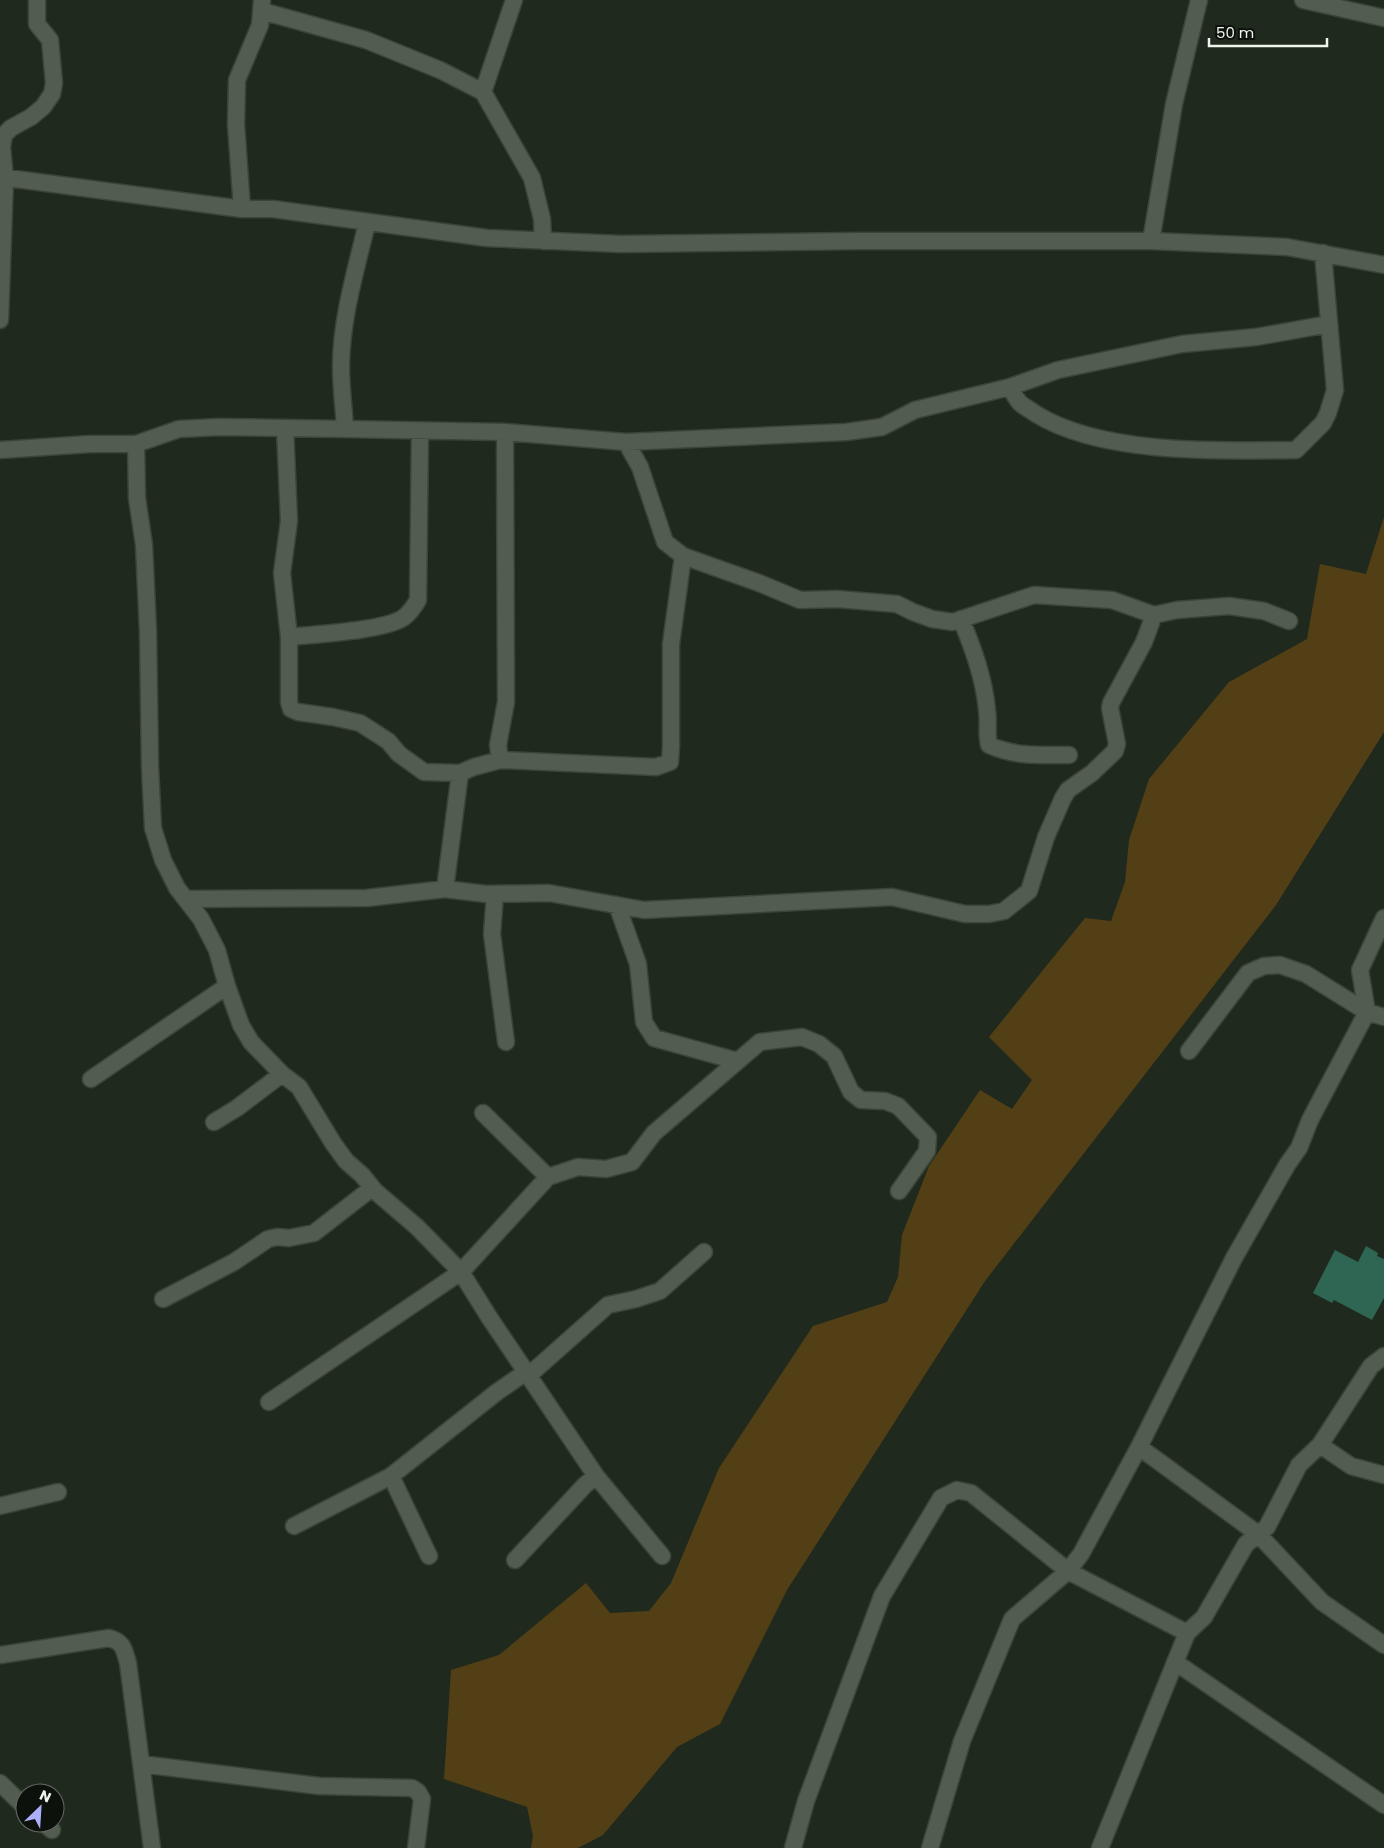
<svg xmlns="http://www.w3.org/2000/svg" width="1384" height="1848" font-family="Poppins,sans-serif">
	<style>
		.green { fill: #533f16 }
		.building { fill: #2e6653 }
		.lines { fill: none; stroke-linecap: round; stroke-linejoin: round }
		.minor-casing { stroke: #3b4439; stroke-width: 19 }
		.minor { stroke: #525d4f; stroke-width: 16 }
	</style>
	<rect width="100%" height="100%" fill="#20291d"/>
	<path class="green" d="M1384,517V732L1276,905L985,1281L787,1590L720,1724L677,1747L603,1835L578,1848H531L533,1836L527,1807L444,1779L451,1670L499,1655L586,1583L610,1613L649,1611L671,1583L719,1468L813,1326L887,1302L898,1277L902,1235L929,1166L980,1090L1012,1109L1032,1080L989,1037L1085,918L1111,921L1125,882L1129,840L1149,779L1229,682L1307,639L1320,564L1366,574Z"/>
	<path class="building" d="M1366,1246L1378,1253L1377,1256L1384,1259V1298L1372,1320L1334,1300L1332,1303L1313,1293L1335,1250L1358,1262Z"/>
	<g class="lines">
		<defs>
			<path id="minor" d="M1303,0L1384,18
				M262,11L366,40L440,70L483,92L532,178L542,219L543,241
				M483,92L514,0
				M0,177L242,209H273L487,238L621,244L858,241H1151L1287,247L1384,265
				M242,209L236,124L237,80L260,25L262,0
				M1151,241L1174,104L1199,0
				M0,320L5,178L2,147L4,135L11,128L31,117L43,107L52,94L54,83L50,40L37,24V0
				M1010,387C1013,392 1016,399 1020,403C1024,407 1031,410 1036,414C1102,455 1220,451 1296,450L1323,423L1328,413L1335,390L1323,253
				M285,428L289,521L282,573L289,637V702L291,709L298,712L333,717L360,723L388,741L399,754L424,772L460,773
				M345,429L505,432L626,442L846,432L882,427L915,410L1010,387L1058,370L1182,344L1256,337L1329,324
				M505,432L506,702L498,745L500,760L474,767L460,773L445,889L486,894L549,893L644,910L892,897L965,914H989L1004,911L1029,891L1046,837L1063,798L1068,790L1092,773L1115,751L1117,744L1110,708L1111,703L1144,642L1154,615
				M626,442L640,467L665,542L683,556L759,583L800,600L837,599L897,604L913,612L932,619L953,622L1034,595L1112,600L1154,615L1177,610L1229,606L1264,611L1289,621
				M136,444L137,498L144,545L148,631L150,767L153,828L163,860L177,888L201,919L217,950L227,986L241,1025L251,1042L282,1074L299,1087L333,1143L346,1161L362,1175L375,1191L417,1227L461,1272L489,1317L596,1476L585,1485L515,1560
				M0,450L90,444H136L179,429L219,427L345,429C344,409 341,388 341,367C341,319 356,270 367,223
				M961,619C973,648 984,678 987,710C989,722 986,733 989,745C1016,757 1040,755 1069,755
				M289,637C316,634 382,631 403,618C410,613 414,607 418,600L420,432
				M500,760L656,767L670,762L671,746V644L683,556
				M495,894L492,934L506,1042
				M186,899L367,898L445,889
				M617,905L638,964L644,1022L654,1038L737,1061
				M1189,1051L1248,973L1264,966L1280,965L1306,974L1367,1012L1384,1017
				M91,1079L227,986
				M483,1113L548,1177
				M214,1122L237,1108L282,1074
				M163,1299L234,1262L268,1239L277,1237L289,1238L314,1233L372,1188
				M528,1376L608,1305L636,1299L660,1291L704,1252
				M269,1402L461,1272L548,1177L578,1167L606,1169L632,1162L654,1133L760,1042L802,1037L819,1044L834,1056L851,1092L861,1100L885,1101L898,1106L928,1137L927,1151L899,1191
				M1320,1445L1351,1466L1384,1475
				M1139,1447L1258,1534L1322,1602L1384,1645
				M391,1476L429,1556
				M596,1476L662,1556
				M0,1506L58,1492
				M294,1526L391,1476L497,1392L526,1372
				M0,1655L109,1638C124,1642 124,1650 128,1663L152,1848
				M1175,1662L1384,1805
				M141,1764L319,1786L412,1788L418,1792L422,1799L416,1848
				M0,1783L25,1807
				M44,1823L52,1830
				M793,1848L806,1801L882,1596L941,1498L957,1490L971,1493L1068,1571L1187,1633
				M930,1848L962,1741L1012,1619L1068,1571L1081,1554L1139,1447L1234,1258L1287,1165L1299,1148L1310,1120L1367,1012L1360,970L1384,918
				M1100,1848L1187,1633L1204,1617L1246,1544L1267,1527L1299,1465L1320,1445L1371,1366L1384,1356"/>
		</defs>
		<use href="#minor" class="minor-casing"/>
		<use href="#minor" class="minor"/>
	</g>
	<g transform="translate(40 1808) rotate(25)"><circle r="24" fill="#0c110b" stroke="#666c65"/>
	<path d="M0-4L9 19L0 12L-9 19Z" fill="#adaffb"/>
	<text y="-8" font-size="14" font-weight="bold" text-anchor="middle" fill="#eef5ec">N</text>
	</g>
	<path d="M1209 38v8h118v-8" fill="none" stroke="#eef5ec" stroke-width="2.5"/>
	<text x="1216" y="38" font-size="15" fill="#eef5ec" stroke="#0c110b" stroke-width="4" paint-order="stroke">50 m</text>
</svg>
